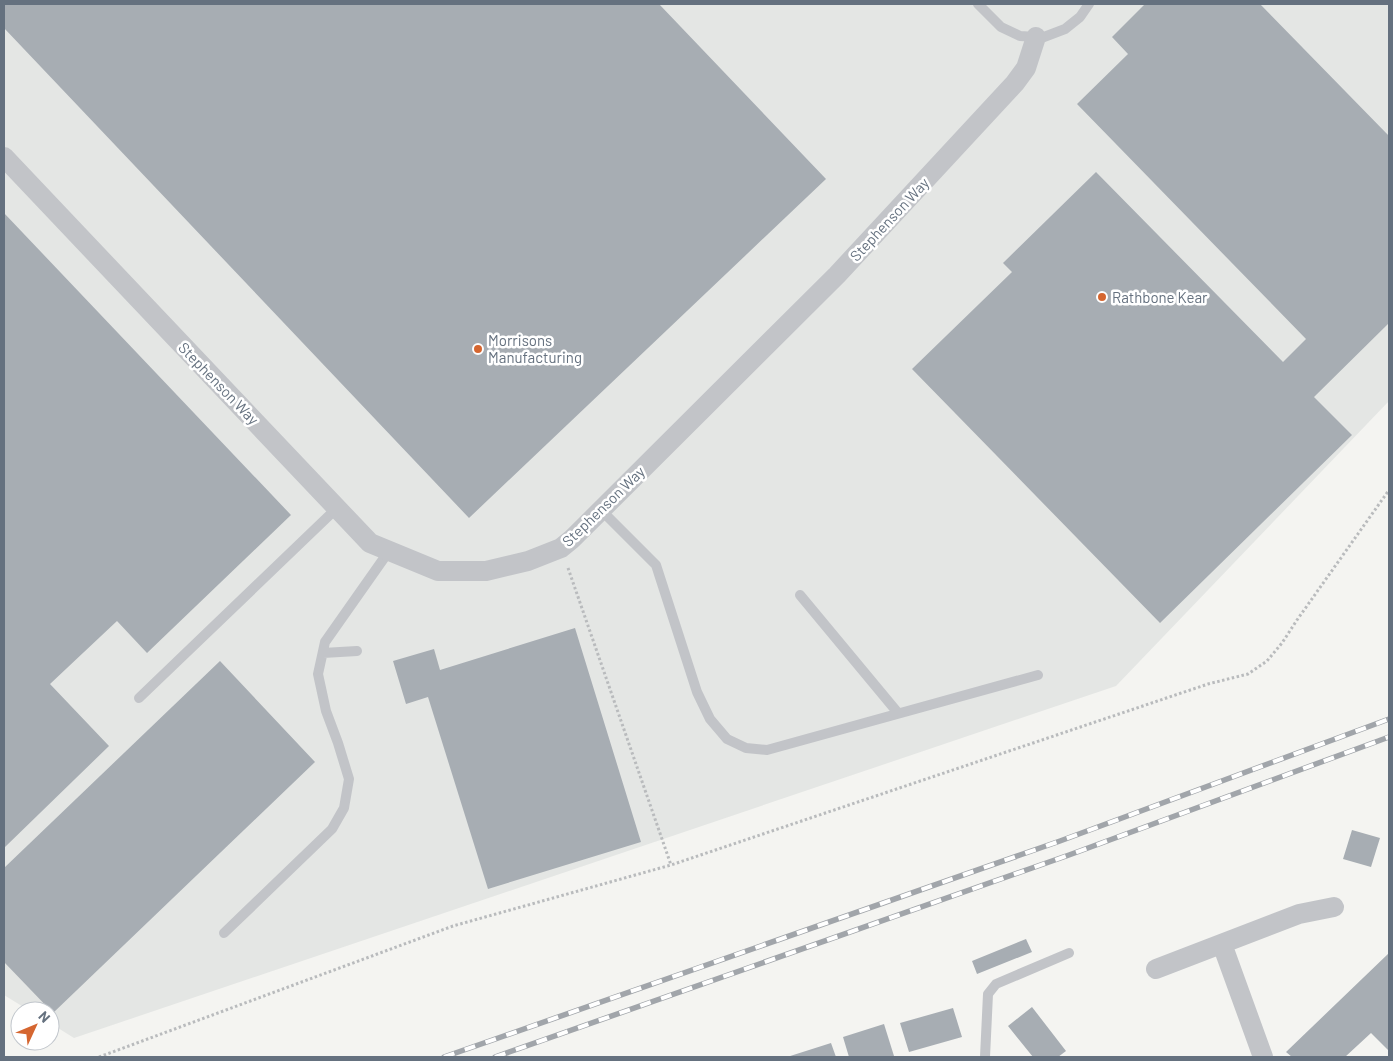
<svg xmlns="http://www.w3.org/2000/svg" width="1393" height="1061" font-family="Barlow,sans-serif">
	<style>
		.built { fill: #e4e6e4 }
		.building { fill: #a7adb3 }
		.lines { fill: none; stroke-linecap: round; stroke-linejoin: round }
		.path { stroke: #b9bbbd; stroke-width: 3; stroke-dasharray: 2.5 2.5; stroke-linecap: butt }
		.service { stroke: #c2c4c8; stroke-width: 10 }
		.minor { stroke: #c2c4c8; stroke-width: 20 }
		.rail-casing { stroke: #a1a5aa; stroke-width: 5.5 }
		.rail { stroke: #fff; stroke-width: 4; stroke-dasharray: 11; stroke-linecap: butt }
		.poi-dot { fill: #d56630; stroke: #fff; stroke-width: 2 }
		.labels { text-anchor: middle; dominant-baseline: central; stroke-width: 5; stroke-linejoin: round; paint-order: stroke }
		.street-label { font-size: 15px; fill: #65717f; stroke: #fff }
		.poi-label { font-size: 15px; fill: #65717f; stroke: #fff; text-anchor: start }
	</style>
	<rect width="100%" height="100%" fill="#f4f4f1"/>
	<path class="built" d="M4,4H1389V401L1116,686L74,1038L50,1023V1011H30L4,995Z"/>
	<path class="building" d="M4,4H659L826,179L469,518L4,28Z
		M1145,4H1260L1389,136V323L1314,397L1352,435L1160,623L912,369L1012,272L1003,263L1096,172L1283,362L1306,339L1077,104L1128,54L1112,37Z
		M4,213L291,515L147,653L117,621L50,684L109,746L4,848Z
		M575,628L641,842L488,889L428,697L406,704L393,661L434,649L440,670Z
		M220,661L315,762L53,1013L4,962V868Z
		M1352,830L1380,838L1371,867L1343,859Z
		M1026,939L1032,952L977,974L972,961Z
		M1389,953V1051L1371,1033L1345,1057H1292L1286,1052Z
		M1032,1007L1066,1051L1058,1057H1033L1008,1026Z
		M953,1008L962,1037L909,1052L900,1023Z
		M884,1024L894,1056L849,1057L843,1037Z
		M831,1043L836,1057H787Z"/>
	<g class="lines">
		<path class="path" d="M568,568L671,865
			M99,1057L453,926L671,865L1208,684L1248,674L1267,661L1282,643L1297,620L1389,490"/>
		<path class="service" d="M978,4L1001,27L1020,36L1036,37H1044L1065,29L1080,17L1089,4
			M601,510L656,565L697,692L710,719L727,739L746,748L767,750L1038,675
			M800,595L898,713
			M323,653L357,651
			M139,698L337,508
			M224,933L332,829L344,808L349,779L338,743L326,711L318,674L325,642L389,551
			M985,1057L988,994L996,984L1069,953"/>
		<path class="minor" d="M4,157L370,543L438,571H486L528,561L561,548L572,539L837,275L1015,83L1026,68L1036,37
			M1222,944L1263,1057
			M1156,969L1299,914L1334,907"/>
		<defs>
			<path id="rail" d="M444,1057L1060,841L1389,719
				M495,1057L1069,855L1389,737"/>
		</defs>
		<use href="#rail" class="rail-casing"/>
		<use href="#rail" class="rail"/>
	</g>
	<g class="poi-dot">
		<circle cx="1102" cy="297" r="5"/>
		<circle cx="478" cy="349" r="5"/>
	</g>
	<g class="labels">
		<g class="street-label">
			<text transform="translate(889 219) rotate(-47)">Stephenson Way</text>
			<text transform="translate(219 383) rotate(46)">Stephenson Way</text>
			<text transform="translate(603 506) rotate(-44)">Stephenson Way</text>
		</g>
		<g class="poi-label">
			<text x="1112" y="297">Rathbone Kear</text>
			<text x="488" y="340">Morrisons<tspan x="488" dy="17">Manufacturing</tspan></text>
		</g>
	</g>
	<rect width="1393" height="1061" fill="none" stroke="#65717f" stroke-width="10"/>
	<g transform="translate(35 1026) rotate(46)"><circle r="24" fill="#ffffff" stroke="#c1c6cc"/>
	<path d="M0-4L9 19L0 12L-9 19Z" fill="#d56630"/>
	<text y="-8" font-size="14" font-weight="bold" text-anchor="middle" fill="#65717f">N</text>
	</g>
</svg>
